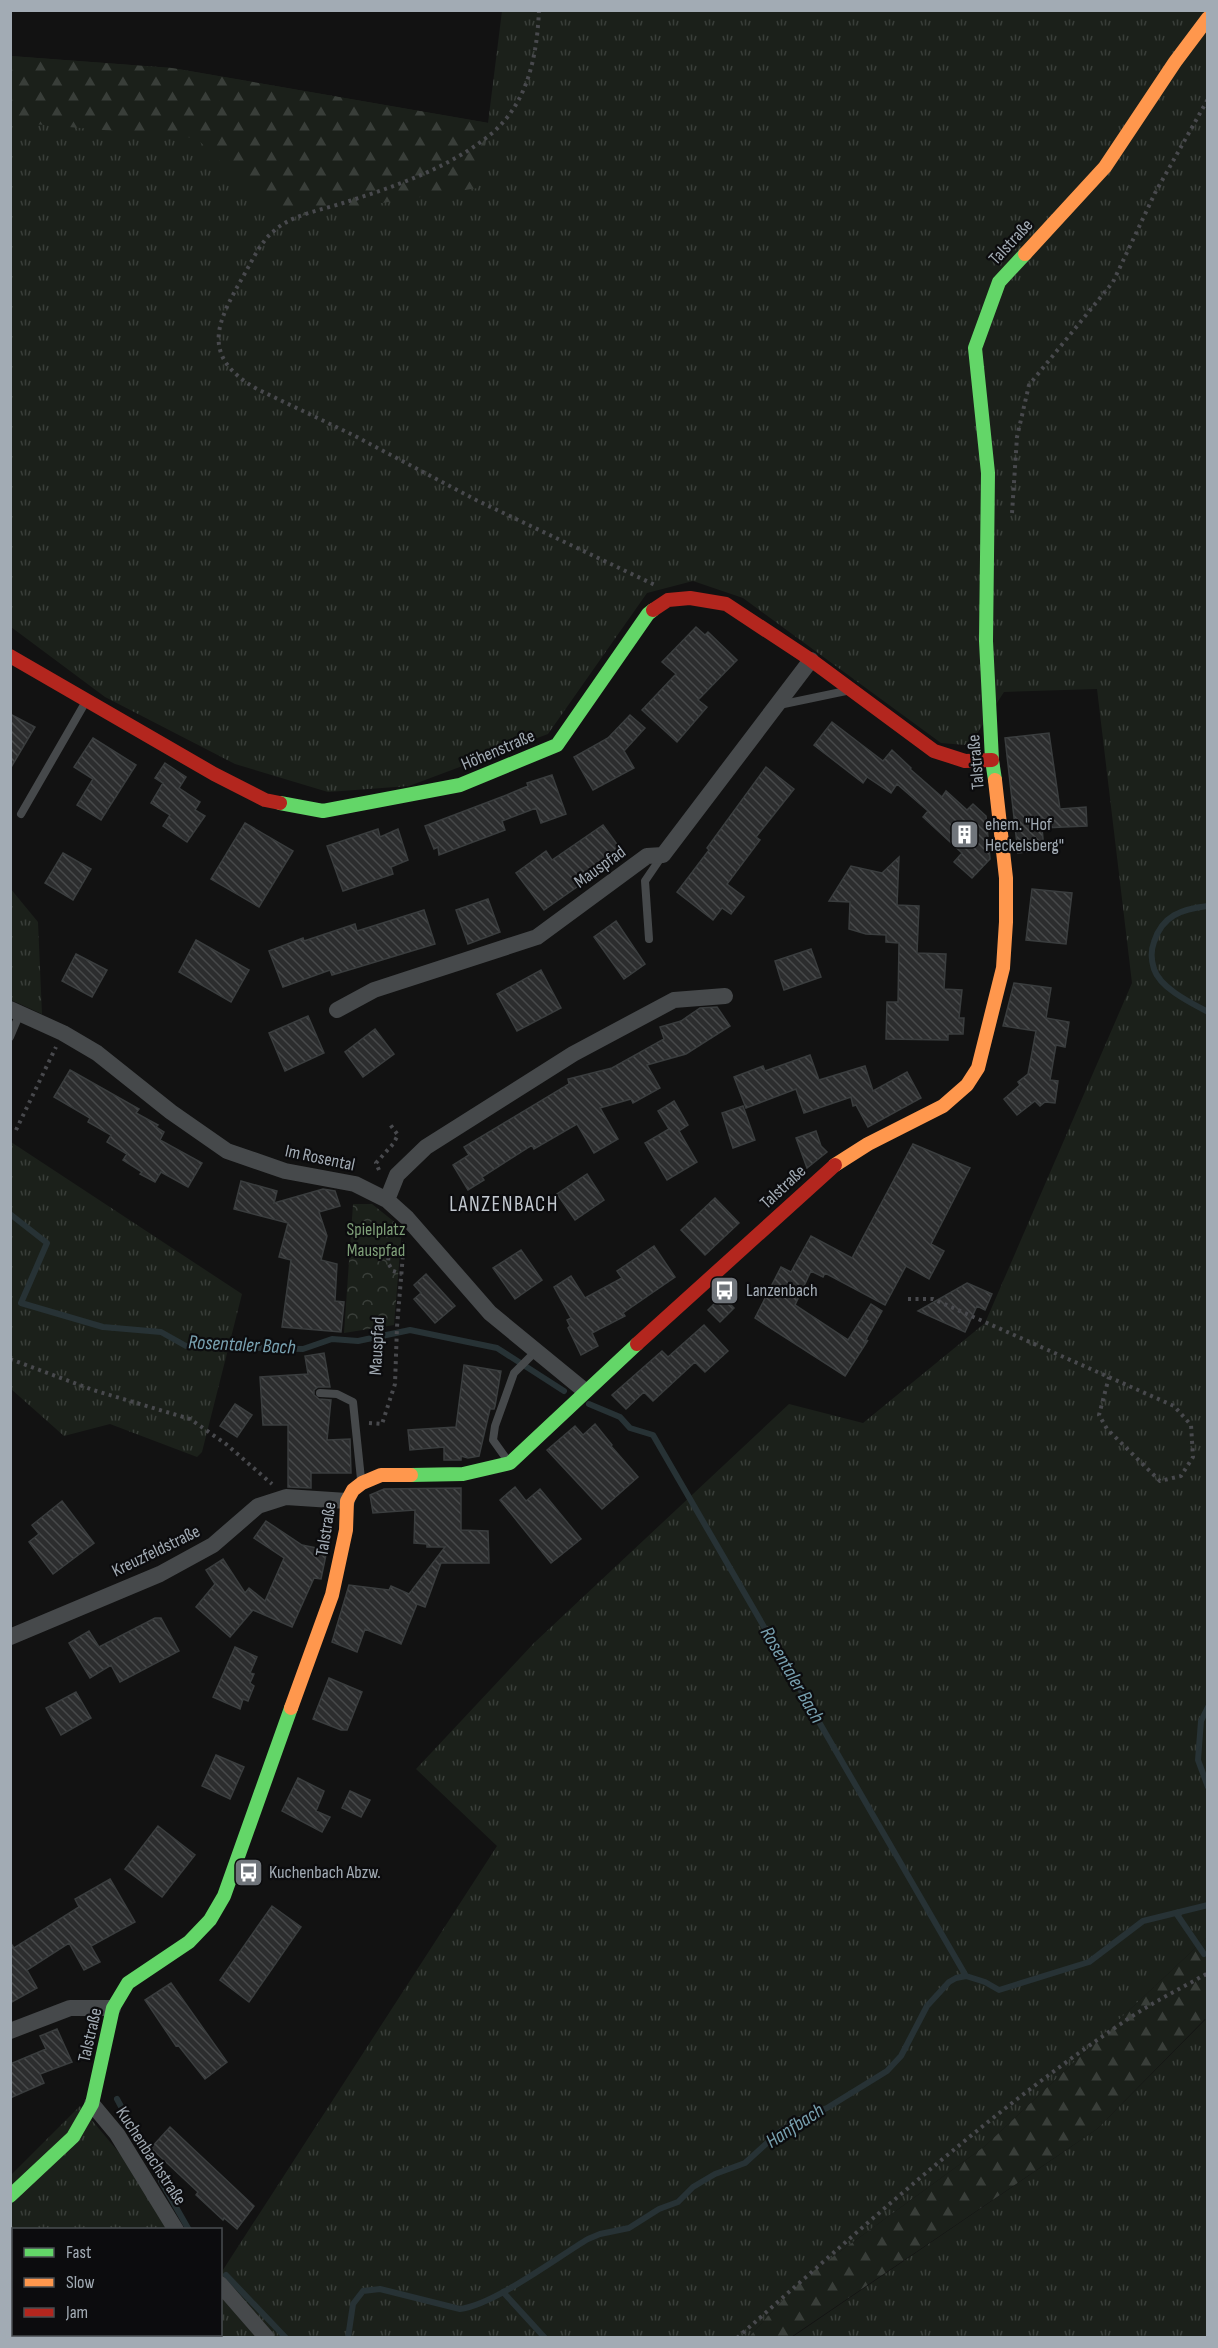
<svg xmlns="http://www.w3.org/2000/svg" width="1218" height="2348" font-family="'Sofia Sans Condensed',sans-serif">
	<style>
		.grass { fill: url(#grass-tufts) }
		.forest { fill: url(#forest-firs) }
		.park { fill: url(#park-crowns) }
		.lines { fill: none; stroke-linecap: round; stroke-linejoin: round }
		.stream { stroke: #273235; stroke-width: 6 }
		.building { fill: url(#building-back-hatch); stroke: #3a3d3e; stroke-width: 1.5 }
		.path { stroke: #48494d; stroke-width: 4; stroke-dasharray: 3 4.5; stroke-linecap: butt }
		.lane { stroke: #46494b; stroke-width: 8 }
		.street { stroke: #46494b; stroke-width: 16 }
		.fast { stroke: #63d668; stroke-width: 14 }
		.slow { stroke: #ff974d; stroke-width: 14 }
		.jam { stroke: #b3261e; stroke-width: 14 }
		.labels { text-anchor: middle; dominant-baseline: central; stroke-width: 4.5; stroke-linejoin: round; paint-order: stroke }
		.street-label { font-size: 18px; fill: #a2abb4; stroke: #0c0c0e }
		.poi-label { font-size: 18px; fill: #a2abb4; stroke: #0c0c0e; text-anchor: start }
		.park-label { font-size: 18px; fill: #7e9f78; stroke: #0c0c0e }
		.water-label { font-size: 20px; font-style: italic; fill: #78a1b0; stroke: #0c0c0e }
		.quarter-label { font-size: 21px; letter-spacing: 1.5px; fill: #c3c9d0; stroke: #0c0c0e }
	</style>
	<defs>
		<pattern id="grass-tufts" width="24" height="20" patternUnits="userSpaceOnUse" patternTransform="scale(1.5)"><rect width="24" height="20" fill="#1b201a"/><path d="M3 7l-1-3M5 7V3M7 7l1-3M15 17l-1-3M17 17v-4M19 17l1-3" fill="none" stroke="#393e39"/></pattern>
		<pattern id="forest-firs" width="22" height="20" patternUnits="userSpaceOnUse" patternTransform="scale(1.5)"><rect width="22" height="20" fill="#1b201a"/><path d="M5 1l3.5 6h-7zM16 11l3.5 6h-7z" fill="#393e39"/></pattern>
		<pattern id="park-crowns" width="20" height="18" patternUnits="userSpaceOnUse" patternTransform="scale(1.5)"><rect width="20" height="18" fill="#1b201a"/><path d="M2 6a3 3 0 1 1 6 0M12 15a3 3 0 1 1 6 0" fill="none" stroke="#393e39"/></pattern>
		<pattern id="building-back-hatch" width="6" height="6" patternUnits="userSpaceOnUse" patternTransform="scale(1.5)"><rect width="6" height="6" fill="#2c2d2e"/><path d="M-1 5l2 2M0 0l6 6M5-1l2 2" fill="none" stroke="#47494a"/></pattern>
	</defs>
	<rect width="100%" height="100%" fill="#121212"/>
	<path class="grass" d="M502,11H1207V1937L985,2146L801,2280L749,2337H11V2175L80,2106L183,2229L14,2230V2334H220L221,2273L497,1846L416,1769L534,1643L789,1404L863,1423L985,1323L1132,983L1097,689L1004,692L978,732L965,745L941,743L743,598L693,581L647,593L548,734L409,786L328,792L235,764L105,697L11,627V56L172,68L488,123Z
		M10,888L38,922L42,1014L11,1000Z
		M11,1142L242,1294L202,1452L197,1457L110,1424L64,1436L11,1389Z
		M1206,2019L1207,2021V2337L791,2338L1097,2129Z"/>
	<path class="forest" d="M10,56L172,68L489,123L478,188L280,219L196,138L11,122Z
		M1207,1937V2021L1205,2019L1097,2129L791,2337H749L801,2280L985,2146Z"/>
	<path class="park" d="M353,1204H372L402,1228L394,1325L344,1333Z"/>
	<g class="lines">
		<path class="stream" d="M1208,906C1181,909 1162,916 1154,942C1151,950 1151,960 1154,969C1160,988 1191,1003 1208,1012
			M10,1214L47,1243L21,1303L103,1327L161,1332L186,1346L303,1349L332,1339L358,1341L410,1330L497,1348L564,1391
			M589,1404L620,1417L630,1428L653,1435L966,1976
			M1208,1707L1201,1721L1198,1760L1208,1787
			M1176,1913L1204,1954
			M117,2099L146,2153
			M161,2181L189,2230
			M226,2275L286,2338
			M503,2292L545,2338
			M181,2334L186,2338
			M64,2338L69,2334
			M348,2338L353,2304L363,2291L380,2289L460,2309C494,2305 556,2258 588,2239L600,2234L629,2228L659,2209L678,2202L693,2187L715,2174L745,2163L778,2133L800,2119L827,2108L887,2071L901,2056L927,2006L949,1982L956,1978L966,1976L985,1982L999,1990L1089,1962L1143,1921L1208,1905"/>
	</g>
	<path class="building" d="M696,627L705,635L708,632L737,660L698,700L707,707L677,742L642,710L676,674L662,662Z
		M10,714L35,727L10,769Z
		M630,715L645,728L624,751L634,768L593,790L574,757L608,738Z
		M832,722L883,761L892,750L911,768L910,769L942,797L946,791L967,810L973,804L986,816L990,859L972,878L954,862L962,853L923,817L928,811L897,784L891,793L867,777L863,783L814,745Z
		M1049,733L1060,809L1086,807L1087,826L1042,828L1044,850L1018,853L1005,738Z
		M93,738L136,765L101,820L77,805L93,779L74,767Z
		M165,763L186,777L179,788L200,802L195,810L205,816L187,842L163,826L170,815L151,803L163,783L155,778Z
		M766,767L794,789L756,837L760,840L727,884L744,897L731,914L722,908L713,920L677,892L709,850L707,848Z
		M552,775L566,814L541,823L536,808L502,821L505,830L439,855L438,847L434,849L425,826L504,796L528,786L527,783Z
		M245,823L293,851L259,907L211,879Z
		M603,825L624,854L544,910L516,873L546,851L552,860Z
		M378,829L380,837L398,829L408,860L391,867L393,874L343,891L327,846Z
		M63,853L91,869L73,900L45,883Z
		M899,857L897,905L919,906L917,953L946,954L944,989L962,990L959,1018H964L963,1034H948V1040L886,1039L887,1002H898L899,943L886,942V935L866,934L849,929L850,902L829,901L851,866L882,873Z
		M1032,889L1072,893L1066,944L1026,940Z
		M488,899L500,932L468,944L456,910Z
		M424,910L435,944L332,975L330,970L283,987L269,951L303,938L304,941L355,924L357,931Z
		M616,921L645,964L624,979L594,937Z
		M196,940L249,970L231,1002L179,972Z
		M811,949L821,977L784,990L775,961Z
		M76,954L107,970L92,997L62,981Z
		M541,970L561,1008L517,1031L497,994Z
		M1014,983L1051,988L1046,1018L1069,1022L1065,1047L1056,1045L1050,1080L1058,1081L1055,1103L1045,1102L1040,1106L1035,1101L1017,1115L1004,1099L1020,1085L1018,1082L1028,1074L1036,1031L1003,1026Z
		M717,1007L730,1026L686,1054L647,1065L660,1088L633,1103L631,1099L600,1108L618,1139L594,1153L577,1124L534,1149L532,1145L482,1177L484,1180L468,1190L453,1165L469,1155L464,1147L569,1084L568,1079L612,1068L664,1039L660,1027L681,1021L700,1008Z
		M308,1016L324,1053L285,1071L269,1033Z
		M375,1029L394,1054L363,1077L345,1052Z
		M810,1055L819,1080L865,1066L873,1091L907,1072L921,1098L868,1127L856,1105L853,1106L851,1097L804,1113L796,1089L746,1108L734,1077L763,1066L765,1071Z
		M70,1070L139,1109L136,1113L158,1125L156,1127L164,1132L160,1140L202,1163L188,1187L161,1172L155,1182L140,1174L142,1172L123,1160L127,1154L107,1142L111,1135L88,1122L90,1118L54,1097Z
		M674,1101L688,1125L679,1131L697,1162L667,1180L645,1143L669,1129L658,1111Z
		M743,1106L755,1140L733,1148L722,1113Z
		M816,1131L821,1146L827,1152L807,1168L796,1138Z
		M913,1144L970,1168L931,1244L944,1251L929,1279L906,1266L885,1305L825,1273L823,1277L811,1271L795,1305L848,1340L871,1304L882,1311L864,1343L868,1340L845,1376L755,1318L781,1267L791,1272L811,1236L852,1258Z
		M587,1174L604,1200L575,1220L557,1194Z
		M241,1181L277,1191L274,1203L323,1189L335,1191L340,1206L319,1212L327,1236L321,1260L337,1264L335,1301L344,1302L341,1332L282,1327L291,1260L279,1257L288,1223L234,1209Z
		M715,1198L739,1223L705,1255L681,1230Z
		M654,1246L675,1277L623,1313L625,1316L592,1333L598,1346L581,1355L568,1328L570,1326L567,1320L571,1318L554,1287L571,1276L585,1298L622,1278L617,1271Z
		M521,1250L542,1280L515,1299L493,1268Z
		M426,1274L455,1306L435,1323L414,1299L421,1293L414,1285Z
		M967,1283L992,1294L985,1310L977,1306L965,1332L918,1311Z
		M722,1296L734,1308L720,1322L708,1310Z
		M704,1325L728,1351L705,1372L695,1362L653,1401L644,1392L626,1409L612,1395L662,1351L668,1357Z
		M324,1353L330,1387H318L314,1390V1395L319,1399L331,1400L327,1440L350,1439L351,1473H311V1488L288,1487V1425H263L260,1377L308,1374L305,1356Z
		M464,1365L501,1371L495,1406L494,1409H490L479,1456L468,1458L461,1456V1460H444V1447L410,1450L408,1430L456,1427Z
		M235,1404L252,1415L237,1437L220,1426Z
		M595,1424L612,1445L611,1446L638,1477L602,1509L547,1450L575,1426L583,1435Z
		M515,1487L526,1501L540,1489L581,1539L551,1563L500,1500Z
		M461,1488V1530L488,1531L489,1563H441L425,1607L417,1604L401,1644L365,1629L357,1652L332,1642L349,1585L389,1590L391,1586L409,1594L445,1547H427V1544L414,1543L415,1510L373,1513L370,1495L384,1489Z
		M62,1501L94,1543L53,1574L29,1542L39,1534L32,1525Z
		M266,1521L302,1545L327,1550L321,1579L314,1578L292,1627L253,1610L230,1637L196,1607L215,1584L206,1570L223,1559L245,1593L249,1588L265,1601L284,1558L254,1538Z
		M155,1618H161L179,1651L120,1682L111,1665L90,1678L69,1643L89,1631L99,1647Z
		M235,1647L257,1657L250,1673L254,1674L250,1683L254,1686L248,1701L243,1699L240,1709L213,1697Z
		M329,1678L362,1692L347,1730H341L313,1719Z
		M76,1692L91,1718L61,1735L46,1708Z
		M216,1755L244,1767L230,1799L202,1786Z
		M298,1778L324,1791L316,1811L330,1817L322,1832L282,1811Z
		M350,1791L370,1800L361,1817L342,1808Z
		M158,1826L195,1855L162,1897L125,1869Z
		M110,1879L135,1922L91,1946L100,1962L84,1970L69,1943L27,1970L37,1988L10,2003V1942L14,1948L79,1907L75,1899Z
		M272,1906L301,1927L249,2002L220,1980Z
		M171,1983L227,2062L205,2079L178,2045L176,2046L145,2000Z
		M57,2029L72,2062L40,2074L44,2083L10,2098V2064L46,2049L40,2036Z
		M170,2127L254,2206L237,2229L224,2218L223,2220L196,2195L198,2192L151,2148Z"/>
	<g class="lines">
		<path class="path" d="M539,10C537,56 528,103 491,134C450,168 393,187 343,203C321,210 292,215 275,230C261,241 253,259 244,275C217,322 199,356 257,389L355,436L476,500L655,585
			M1012,513L1017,437L1029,385L1113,282L1155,193L1208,99
			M16,1130L56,1047
			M379,1170L376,1163L393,1144L398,1135L389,1123
			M389,1250L388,1263L393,1271L402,1274
			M908,1299H933L1174,1406L1191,1425L1193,1457L1181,1476L1160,1481L1107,1429L1099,1415L1109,1377
			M10,1359L93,1390L190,1419L226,1444L272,1484
			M369,1423L382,1424L395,1384L397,1327L404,1242
			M737,2338C862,2228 986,2114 1125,2021C1151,2003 1180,1989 1208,1973"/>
		<path class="lane" d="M779,705L846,691
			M21,814L85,703
			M649,939L645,881L662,856
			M10,1037L20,1013
			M320,1393L337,1394L353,1402L361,1479
			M508,1461L493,1440L495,1426L514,1373L537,1350"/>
		<path class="street" d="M10,1009L63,1033L97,1053L171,1112L227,1151L285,1171L355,1184L387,1200L407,1218L490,1313L585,1391
			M337,1010L374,990L537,937L647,856L663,855L811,660
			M387,1200L397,1175L426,1147L573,1054L674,1000L725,996
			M10,1637L160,1574L213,1545L258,1506L286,1497L347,1501
			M10,2031L70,2008H113
			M92,2104L117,2134L176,2230
			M220,2284L267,2338"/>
		<path class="fast" d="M995,780L992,760L986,641L988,473L975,348L999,282L1025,254
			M280,803L323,811L460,785L557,745L648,614L653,610
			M411,1475L463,1474L510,1463L637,1344
			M10,2196L73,2137L92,2104L113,2008L128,1983L189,1942L210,1920L224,1896L291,1708"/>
		<path class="slow" d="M1025,254L1105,167L1175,62L1208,18
			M835,1165L868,1144L943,1106L967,1085L978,1068L1003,968L1006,922V878L995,780
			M291,1708L332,1595L346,1530L347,1501L353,1490L362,1483L381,1475H411"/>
		<path class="jam" d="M653,610L668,600L690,598L726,604L811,660L934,751L965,761L992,760
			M10,656L214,774L265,800L280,803
			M637,1344L835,1165"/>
	</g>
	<defs>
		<symbol id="building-square" viewBox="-11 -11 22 22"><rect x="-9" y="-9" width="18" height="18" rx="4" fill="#70757b" stroke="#0c0c0e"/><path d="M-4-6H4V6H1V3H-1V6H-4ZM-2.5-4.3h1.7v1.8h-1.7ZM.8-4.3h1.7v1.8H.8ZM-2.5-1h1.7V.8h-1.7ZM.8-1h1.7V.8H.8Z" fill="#fff"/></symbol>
		<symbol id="bus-square" viewBox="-11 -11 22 22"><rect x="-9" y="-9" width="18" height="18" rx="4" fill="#70757b" stroke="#0c0c0e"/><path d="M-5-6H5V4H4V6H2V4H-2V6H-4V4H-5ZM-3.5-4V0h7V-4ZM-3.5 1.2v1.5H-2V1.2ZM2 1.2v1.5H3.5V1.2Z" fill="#fff"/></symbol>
	</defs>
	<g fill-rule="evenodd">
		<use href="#building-square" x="948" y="818" width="33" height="33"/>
		<use href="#bus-square" x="708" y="1274" width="33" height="33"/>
		<use href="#bus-square" x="232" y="1856" width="33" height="33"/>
	</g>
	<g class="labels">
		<g class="street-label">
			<text transform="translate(1011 242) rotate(-47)">Talstraße</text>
			<text transform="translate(498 750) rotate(-23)">Höhenstraße</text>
			<text transform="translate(976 762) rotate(-95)">Talstraße</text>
			<text transform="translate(600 867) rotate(-36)">Mauspfad</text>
			<text transform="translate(320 1158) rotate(12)">Im Rosental</text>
			<text transform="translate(783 1187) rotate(-43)">Talstraße</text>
			<text transform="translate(377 1346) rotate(-87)">Mauspfad</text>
			<text transform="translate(326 1529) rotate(-81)">Talstraße</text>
			<text transform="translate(156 1551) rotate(-26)">Kreuzfeldstraße</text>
			<text transform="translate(90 2035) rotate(-77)">Talstraße</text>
			<text transform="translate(151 2156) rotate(57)">Kuchenbachstraße</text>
		</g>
		<g class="poi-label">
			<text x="985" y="824">ehem. "Hof<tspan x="985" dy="21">Heckelsberg"</tspan></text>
			<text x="746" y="1290">Lanzenbach</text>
			<text x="269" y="1872">Kuchenbach Abzw.</text>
		</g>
		<g class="park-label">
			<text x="376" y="1229">Spielplatz<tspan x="376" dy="21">Mauspfad</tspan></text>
		</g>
		<g class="water-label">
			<text transform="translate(242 1345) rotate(3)">Rosentaler Bach</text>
			<text transform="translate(792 1675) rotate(60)">Rosentaler Bach</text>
			<text transform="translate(795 2126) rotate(-33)">Hanfbach</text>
		</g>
		<g class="quarter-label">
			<text x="504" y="1204">LANZENBACH</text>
		</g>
	</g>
	<rect width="1218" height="2348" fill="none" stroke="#a2abb4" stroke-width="24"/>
	<rect x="12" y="2228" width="210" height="108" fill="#0c0c0e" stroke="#484c50" stroke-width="1.5"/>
	<rect x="24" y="2248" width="30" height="9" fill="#63d668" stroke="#484c50" stroke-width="1.5"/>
	<text x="66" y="2258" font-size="18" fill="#a2abb4">Fast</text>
	<rect x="24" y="2278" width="30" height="9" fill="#ff974d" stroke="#484c50" stroke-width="1.5"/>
	<text x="66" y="2288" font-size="18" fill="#a2abb4">Slow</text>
	<rect x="24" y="2308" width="30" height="9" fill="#b3261e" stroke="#484c50" stroke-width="1.5"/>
	<text x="66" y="2318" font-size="18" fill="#a2abb4">Jam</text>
</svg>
